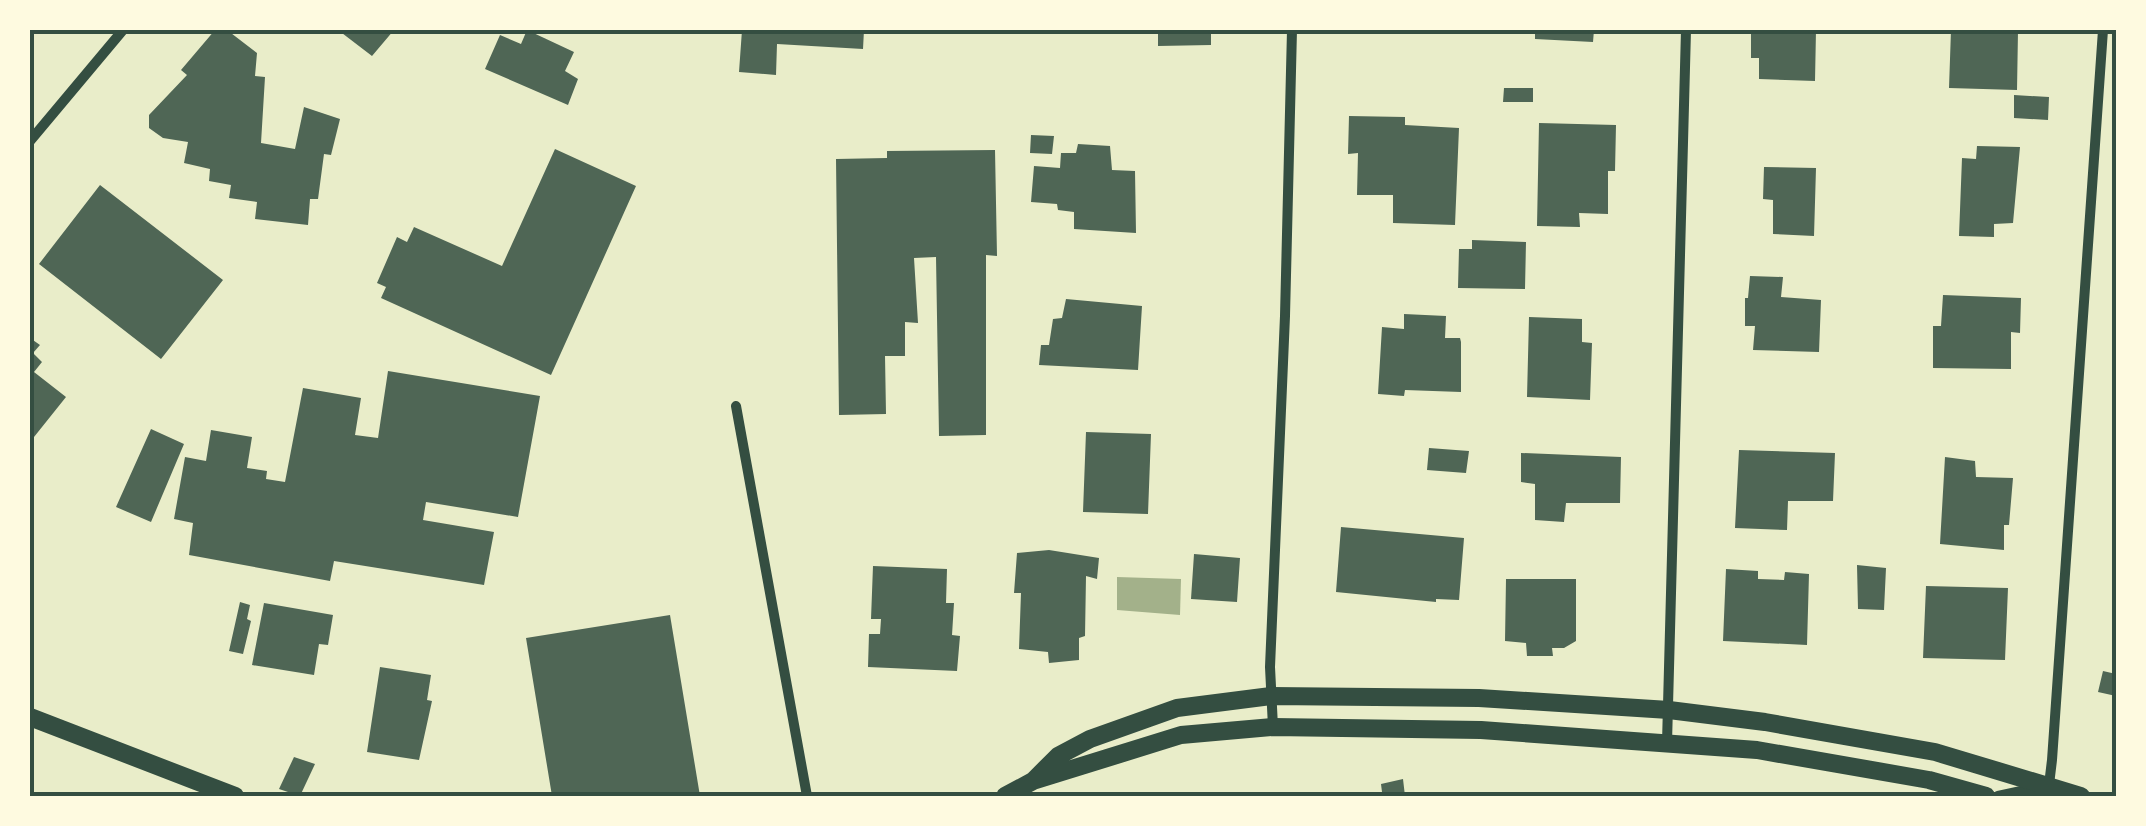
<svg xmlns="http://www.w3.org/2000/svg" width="2146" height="826" font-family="'Zilla Slab',serif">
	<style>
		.water { fill: #a3b18a }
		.building { fill: #4f6655 }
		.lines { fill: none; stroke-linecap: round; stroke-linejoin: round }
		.minor { stroke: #344e41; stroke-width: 10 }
		.tertiary { stroke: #344e41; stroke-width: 18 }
		.neatline { fill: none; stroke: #344e41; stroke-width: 4 }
	</style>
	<rect width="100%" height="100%" fill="#e9edc9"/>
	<path class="water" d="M1117,577L1181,579L1180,615L1117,610Z"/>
	<path class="building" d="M215,30H227L257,53L255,76L265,77L261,143L295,149L304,107L340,119L331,155L324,154L318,199H310L308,225L255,219L257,202L229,198L231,185L209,181L210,169L184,163L188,142L163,138L149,128V115L187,75L181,70Z
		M338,30H394L372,56Z
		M527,30L574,52L565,71L578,79L568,105L485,69L500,35L521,44Z
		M742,30H864L863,49L777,44L776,75L739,72Z
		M1158,30H1211V45L1158,46Z
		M1535,30H1594L1593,42L1535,39Z
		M1751,30H1816L1815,81L1759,79V58H1751Z
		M1951,30L2018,31L2017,90L1949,88Z
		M1504,88H1533V102H1503Z
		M2014,95L2049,97L2048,120L2014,118Z
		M1349,116L1405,117V125L1459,128L1455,225L1393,223V195H1357L1358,153L1348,154Z
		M1539,123L1616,125L1615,171H1608V214L1579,213L1580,227L1537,226Z
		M1031,135L1054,136L1052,154L1030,153Z
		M1078,144L1110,146L1112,170L1135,171L1136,233L1074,229V212L1058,210L1057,204L1031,202L1034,166L1060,168L1061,153H1076Z
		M1977,146L2020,147L2013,223L1994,224V237L1959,236L1962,158L1976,159Z
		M555,149L636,186L551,375L381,298L386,287L377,283L397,237L407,242L414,227L502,266Z
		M995,150L997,256L986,255V435L939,436L936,257L914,258L918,323L905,322V356H885L886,414L839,415L836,159L887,158V151Z
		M1764,167L1816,168L1814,236L1773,234V200L1763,199Z
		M100,185L223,280L161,359L39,264Z
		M1472,240L1526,242L1525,289L1458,288L1459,249H1472Z
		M1750,276L1783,277L1781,297L1821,300L1819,352L1753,350L1755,326H1745V298H1748Z
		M1943,295L2021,298L2020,333L2011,332V369L1933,368V326H1941Z
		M1066,299L1142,306L1138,370L1039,365L1041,345H1049L1053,319L1062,318Z
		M1404,314L1446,316L1445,338H1460L1461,342V392L1405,390L1404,396L1378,394L1382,327L1404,329Z
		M1529,317L1582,319V342L1592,343L1590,400L1527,397Z
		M30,338L40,345L33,353L42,362L34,372L66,397L30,442Z
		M388,371L540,396L518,517L426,502L423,520L494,532L484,585L334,561L330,581L189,555L193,523L174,519L185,457L206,461L211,430L252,437L247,468L267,471L266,479L285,482L303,388L361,398L355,435L378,438Z
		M151,429L184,444L151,522L116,507Z
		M1086,432L1151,434L1148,514L1083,512Z
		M1429,448L1469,451L1466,473L1427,470Z
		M1739,450L1835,453L1833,501H1788L1787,530L1735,528Z
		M1521,453L1621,457L1620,503H1566L1564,522L1535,520V484L1521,482Z
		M1945,457L1975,461L1976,477L2013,478L2009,525H2004V550L1940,544Z
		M1341,527L1464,538L1459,600L1436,599V602L1336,592Z
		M1049,550L1099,558L1097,579L1086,576L1085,636L1079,638V660L1049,663L1048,652L1019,649L1021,593H1014L1017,553Z
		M1194,554L1240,558L1237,602L1191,599Z
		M1857,565L1886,568L1884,610L1858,609Z
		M873,566L947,569L946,603H954L952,635L960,636L957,671L868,667L869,634H880L881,619H871Z
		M1726,569L1758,571V579L1784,580L1785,572L1809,574L1807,645L1723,641Z
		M1506,579H1576V641L1564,648H1552L1553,656H1527L1526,643L1505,641Z
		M1926,586L2008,588L2005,660L1923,658Z
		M240,602L250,605L247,619L251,621L243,654L229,651Z
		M264,603L333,615L328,645L319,644L314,675L252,665Z
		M670,615L700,796H552L526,638Z
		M380,667L431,675L427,700L432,701L419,760L367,752Z
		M2103,671L2116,674V696L2098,692Z
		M294,757L315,764L300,796L279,789Z
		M1403,779L1405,796H1369L1382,792L1381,784Z"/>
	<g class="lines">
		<path class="minor" d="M30,141L123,30
			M736,406L807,796
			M1273,727L1270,667L1285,316L1292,30
			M1667,743L1686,30
			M1998,796L2049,785L2052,760L2103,30"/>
		<path class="tertiary" d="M30,717L235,796
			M1033,781L1181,735L1273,727L1481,730L1757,750L1929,780L1986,796
			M1005,796L1033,781L1058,756L1090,739L1177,708L1271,696L1479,698L1669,710L1765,722L1935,752L2081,796"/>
	</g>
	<rect width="2146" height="826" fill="none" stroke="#fefae0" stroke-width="65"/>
	<rect x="32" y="32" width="2082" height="762" class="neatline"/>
</svg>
